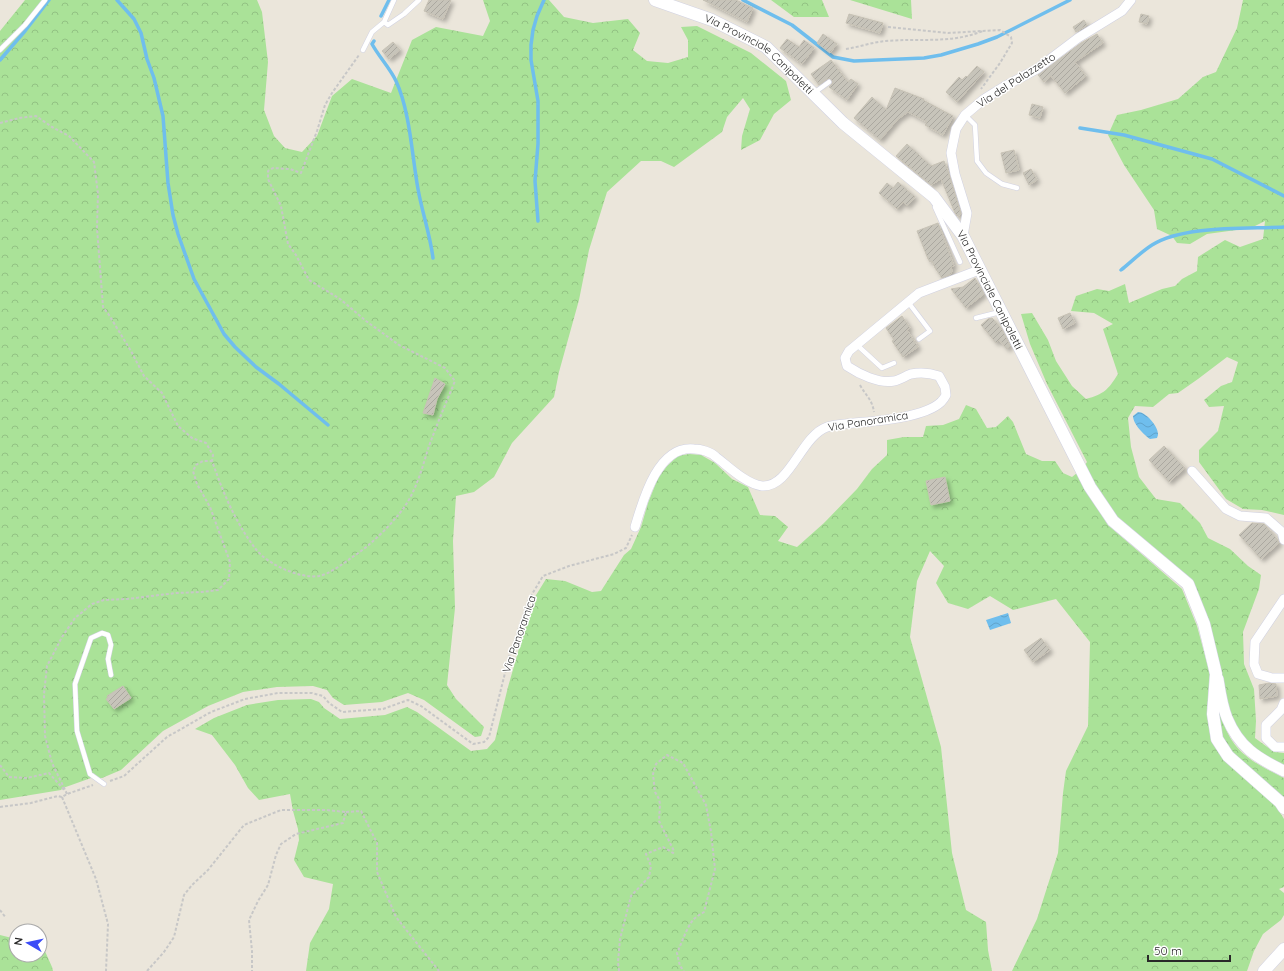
<svg xmlns="http://www.w3.org/2000/svg" width="1284" height="971" font-family="Quicksand,sans-serif">
	<style>
		.forest { fill: url(#forest-crowns) }
		.water { fill: url(#water-waves) }
		.lines { fill: none; stroke-linecap: round; stroke-linejoin: round }
		.stream { stroke: #6fbeed; stroke-width: 3.5 }
		.building { fill: url(#building-hatch); stroke: #c7c2b5; filter: url(#shadow) }
		.service-casing { stroke: #d1d2e2; stroke-width: 5.5 }
		.minor-casing { stroke: #d1d2e2; stroke-width: 10 }
		.tertiary-casing { stroke: #d1d2e2; stroke-width: 12 }
		.secondary-casing { stroke: #d1d2e2; stroke-width: 13 }
		.path { stroke: #c7c7c7; stroke-width: 2; stroke-dasharray: 3 2; stroke-linecap: butt }
		.service { stroke: #fff; stroke-width: 4.5 }
		.minor { stroke: #fff; stroke-width: 9 }
		.tertiary { stroke: #fff; stroke-width: 11 }
		.secondary { stroke: #fff; stroke-width: 12 }
		.labels { text-anchor: middle; dominant-baseline: central; stroke-width: 3; stroke-linejoin: round; paint-order: stroke }
		.street-label { font-size: 11px; fill: #292929; stroke: #fff }
	</style>
	<defs>
		<pattern id="forest-crowns" width="20" height="18" patternUnits="userSpaceOnUse"><rect width="20" height="18" fill="#aae298"/><path d="M2 6a3 3 0 1 1 6 0M12 15a3 3 0 1 1 6 0" fill="none" stroke="#92c283"/></pattern>
		<pattern id="water-waves" width="16" height="10" patternUnits="userSpaceOnUse"><rect width="16" height="10" fill="#6fbeed"/><path d="M0 5q4-4 8 0t8 0" fill="none" stroke="#60a3cb"/></pattern>
		<pattern id="building-hatch" width="6" height="6" patternUnits="userSpaceOnUse"><rect width="6" height="6" fill="#c7c4ba"/><path d="M-1 1l2-2M0 6l6-6M5 7l2-2" fill="none" stroke="#aba8a0"/></pattern>
		<filter id="shadow"><feDropShadow dx="3" dy="3" stdDeviation="2" flood-color="#0004"/></filter>
	</defs>
	<rect width="100%" height="100%" fill="#ebe6db"/>
	<path class="forest" d="M25,0H257L262,12L268,62L264,110L274,136L285,148L302,152L317,136L332,96L352,79L391,93L412,40L436,27L483,36L490,21L483,0H549L564,17L593,23L628,19L640,33L633,50L647,61L668,63L688,57V40L681,27L697,26L751,53L786,81L791,100L774,114L760,140L741,150L742,136L750,109L743,98L727,117L722,132L674,167L661,161H641L607,192L589,250L579,300L559,372L554,397L512,443L494,477L474,492L456,496L453,541L455,608L447,685L456,699L484,727L481,736L475,737L424,700L408,693L382,702L344,705L333,698L327,690L313,686L277,687L243,692L208,706L163,731L121,770L102,778H91L63,788L61,790L0,800V31Z
		M771,0H822L829,17H794Z
		M850,0H911L912,19Z
		M1243,0H1284V515L1262,510L1243,509L1226,499L1199,462V450L1218,431L1224,406L1209,407L1204,400L1221,386L1232,382L1238,362L1227,357L1198,379L1178,393L1169,394L1153,407L1135,406L1128,418L1131,447L1139,477L1156,499L1180,503L1200,523L1208,538L1230,549L1248,566L1261,575L1259,589L1243,632L1244,664L1254,689L1256,721L1255,738L1274,752L1284,753V767L1259,753L1242,738L1230,716L1192,581L1117,517L1093,484L1084,466L1087,462L1047,384L1030,344L1021,314L1032,313L1048,340L1056,361L1072,386L1086,399C1104,394 1108,390 1118,374L1103,329L1113,324L1094,313L1071,311L1076,296L1097,289L1109,291L1125,284L1129,303L1162,289L1175,286L1182,279L1197,271L1198,257L1225,240L1240,247L1263,239L1265,221L1251,228L1207,234L1190,244L1177,243L1172,236L1157,229L1154,210L1124,165L1108,135L1117,115L1141,110L1178,99L1203,77L1216,72L1237,28Z
		M966,405L976,409L987,428L996,427L1008,416L1013,422L1026,454L1042,461H1055L1063,473L1072,477L1077,473L1086,490L1108,525L1182,589L1197,626L1210,674L1207,714L1211,741L1224,760L1276,806L1284,819V887L1279,889L1284,893V915L1281,920L1263,934L1254,951L1247,971H1012L1037,919L1058,853L1063,793L1066,771L1088,726L1090,642L1056,599L1013,610L990,596L968,609L948,603L936,583L944,566L930,551L917,581L910,637L941,747L952,853L966,910L986,922L988,950L992,971H306L310,943L329,909L333,884L304,877L294,860L299,840L298,829L293,811L290,794L259,800L248,788L235,765L212,735L195,729L214,718L247,705L278,700L311,699L319,702L324,708L340,719L385,715L407,707L417,712L471,751L487,749L495,740L508,687L533,600L546,579L565,581L592,592L601,591L624,555L631,549L641,527L648,503L658,478L667,466L678,456L689,454L701,455L715,463L732,479L748,487L760,515L775,516L788,527L778,541L797,547L824,523L857,489L872,469L887,455V440L904,437H923L926,426L943,425L959,419Z
		M1218,695C1219,703 1219,712 1222,719C1233,753 1253,762 1282,777L1284,778V799C1266,783 1232,759 1222,738C1216,725 1217,708 1218,695Z
		M0,935L16,939V955H40V940L52,967L53,971H0Z"/>
	<path class="water" d="M1138,412C1146,412 1159,427 1158,435L1157,438L1150,439C1144,435 1133,424 1133,416Z
		M1008,613L1011,623L990,630L986,620Z"/>
	<g class="lines">
		<path class="stream" d="M117,0L134,19L141,33L147,59L154,78L163,116L168,183L173,215L178,234L194,279L224,334L235,347L256,367L279,384L328,425
			M743,0L792,25L833,57L854,61L924,58L941,55L978,44L997,37L1070,0
			M381,16L389,0
			M374,41L372,44C379,57 390,68 396,81C410,111 412,156 418,189C422,212 430,234 433,258
			M0,60L25,31L49,0
			M1080,128L1124,135L1212,159L1284,196
			M538,221L535,181L538,144V101L531,60V45L533,30L537,16L544,0
			M1121,270C1131,262 1141,252 1152,245C1183,225 1247,229 1284,227"/>
	</g>
	<path class="building" d="M429,0H451L443,19L424,11Z
		M703,0H736L753,8L747,22Z
		M849,14L883,23L880,33L846,23Z
		M1141,14L1149,16L1147,24L1139,22Z
		M1084,20L1087,25L1076,32L1073,27Z
		M823,34L837,44L830,53L817,43Z
		M1097,34L1103,43L1075,62L1086,76L1065,93L1051,76L1044,82L1038,75L1081,43Z
		M787,39L799,47L804,40L814,48L802,64L780,48Z
		M393,42L400,50L389,59L382,51Z
		M831,60L848,82L851,79L858,84L847,100L829,87L833,83L831,79H827L819,85L811,74Z
		M977,66L984,72L957,102L946,92L959,77L962,80L966,76L967,77Z
		M895,88L924,99L923,100L953,116L943,135L925,125L927,122L908,112L898,119L880,140L854,118L872,97L886,110Z
		M1032,104L1043,107L1040,118L1029,115Z
		M907,144L931,166L944,161L949,174L961,214L957,216L955,213L941,179L931,185L896,156Z
		M1014,150L1019,170L1006,173L1001,153Z
		M1031,169L1037,180L1029,185L1023,173Z
		M898,182L915,197L907,206L903,202L897,209L879,193L887,183L893,188Z
		M938,223L954,266L951,267L952,271L951,274L942,278L935,268L932,261L930,262L928,259L917,231Z
		M975,278L984,294L966,308L951,289L963,287Z
		M1070,313L1075,323L1063,329L1058,318Z
		M902,316L910,328L907,330L918,347L903,357L892,341L894,340L886,328Z
		M992,318L1002,329L1010,346L1007,349L999,340L996,343L981,325L988,319Z
		M435,378L445,384L437,399L433,415L423,413Z
		M1164,446L1185,468L1169,482L1149,460Z
		M945,477L950,501L931,505L926,481Z
		M1252,523L1264,524L1277,539L1279,543L1261,559L1239,535Z
		M1041,638L1050,650L1033,662L1024,650Z
		M1269,683L1276,684L1277,696L1260,699L1259,685Z
		M123,686L131,698L114,709L106,699L108,698L107,696Z"/>
	<g class="lines">
		<defs>
			<path id="service" d="M394,0L384,22L388,25L404,14L419,0
				M0,50L25,25L45,0
				M363,50L372,32L384,22
				M814,93L829,82
				M965,115L975,125L977,161L986,173L1002,184L1017,188
				M935,207L960,262
				M908,302L930,331L919,339
				M976,318L1000,312
				M857,345L882,368L894,363
				M104,784L90,774L77,731L75,684L91,638L102,633L108,635L111,645L108,659L111,675"/>
			<path id="minor" d="M963,236L967,213L955,174L951,153L956,129L965,115L984,99L1005,86L1037,69L1078,38L1122,11L1131,0
				M1192,471L1226,509L1240,516L1266,518L1282,532L1284,540
				M635,527C643,500 658,445 694,449C701,449 711,452 716,457C728,466 746,484 762,486C790,488 801,436 827,427C835,424 845,424 854,423C876,421 924,418 941,402C943,400 945,397 946,395L945,387L939,376C930,373 921,372 911,374C905,376 900,380 894,381C879,384 859,374 847,366L845,358L849,351L919,293L979,270
				M1284,599L1255,642L1254,664L1258,674L1272,678H1284
				M1284,703L1281,710L1266,725V738L1275,747H1284"/>
			<path id="tertiary" d="M1218,679C1220,692 1222,706 1227,718C1239,747 1257,758 1284,771"/>
			<g id="secondary">
				<path id="s1" d="M655,0L712,20L766,47L843,123L934,197L963,236L1090,487L1113,521L1188,584L1204,624L1216,674L1213,714L1217,739L1228,756L1280,802L1284,808"/>
				<path d="M1264,971L1284,949"/>
			</g>
		</defs>
		<use href="#service" class="service-casing"/>
		<use href="#minor" class="minor-casing"/>
		<use href="#tertiary" class="tertiary-casing"/>
		<use href="#secondary" class="secondary-casing"/>
		<path class="path" d="M888,27L948,33L1000,30L1011,37L1012,43L1000,63L981,89
			M846,49C859,47 873,42 886,41C920,38 950,44 983,31
			M0,123L19,118L36,116L52,127L69,136L94,162L98,194L97,228L103,307L109,315L131,351L144,376L162,393L178,426L192,438L206,443L213,455L212,461C223,492 235,522 255,548C266,564 300,579 319,576C329,574 343,564 351,558C370,546 395,522 407,503C418,485 423,465 429,446C437,424 446,403 455,381L445,368L399,345L366,321L340,299L309,280L296,255L288,244L281,206L268,179V171L273,168L290,169L301,173L317,131L325,105L332,93L359,55
			M860,385C866,396 872,399 874,412
			M0,765L9,777L27,778L49,773L65,791
			M110,781L124,776L167,737L211,712L245,699L278,693H312L323,696L329,703L342,712L383,709L408,700L421,706L473,744L484,742L489,737L509,657L529,599L543,576L569,566L614,554L626,548L632,535
			M67,794L52,763L45,736L44,694L47,666L62,637L75,618L92,604L104,600L127,599L176,593L202,592L218,590L229,579L230,562L210,507L197,484L193,471L196,465L203,461H212
			M62,797L96,879L108,924L106,971
			M0,807L31,803L58,796L62,797L67,794L93,785
			M346,812L361,811L377,843V872L396,917L439,971
			M0,910L6,918
			M147,971L164,952L174,937L184,895L192,885L208,870L244,825L281,810H326L346,812L343,823L296,834L281,844L276,855L268,885L258,901L249,920L252,951V971
			M619,971L618,962L620,939L631,896L649,877L651,866L646,854L663,847L673,853L674,851L659,821L660,804L659,799L655,792L653,774L656,764L667,755L683,763L706,805L711,832L715,869L704,912C701,914 697,916 694,919C687,926 681,945 677,953L680,966L684,971"/>
		<use href="#service" class="service"/>
		<use href="#minor" class="minor"/>
		<use href="#tertiary" class="tertiary"/>
		<use href="#secondary" class="secondary"/>
	</g>
	<g class="labels">
		<g class="street-label">
			<text stroke="none"><textPath href="#s1" startOffset="119">Via Provinciale Canipaletti</textPath></text>
			<text transform="translate(1016 80) rotate(-33)">Via del Palazzetto</text>
			<text stroke="none"><textPath href="#s1" startOffset="455">Via Provinciale Canipaletti</textPath></text>
			<text transform="translate(868 421) rotate(-9)">Via Panoramica</text>
			<text transform="translate(519 634) rotate(-71)">Via Panoramica</text>
		</g>
	</g>
	<g transform="translate(28 943) rotate(279)"><circle r="19" fill="#ffffff" stroke="#a9a9a9"/>
	<path d="M0-3L7 15L0 10L-7 15Z" fill="#3c4cf7"/>
	<text y="-6" font-size="11" font-weight="bold" text-anchor="middle" fill="#292929">N</text>
	</g>
	<path d="M1148 955v6h82v-6" fill="none" stroke="#292929" stroke-width="2"/>
	<text x="1154" y="955" font-size="12" fill="#292929" stroke="#ffffff" stroke-width="3" paint-order="stroke">50 m</text>
</svg>
